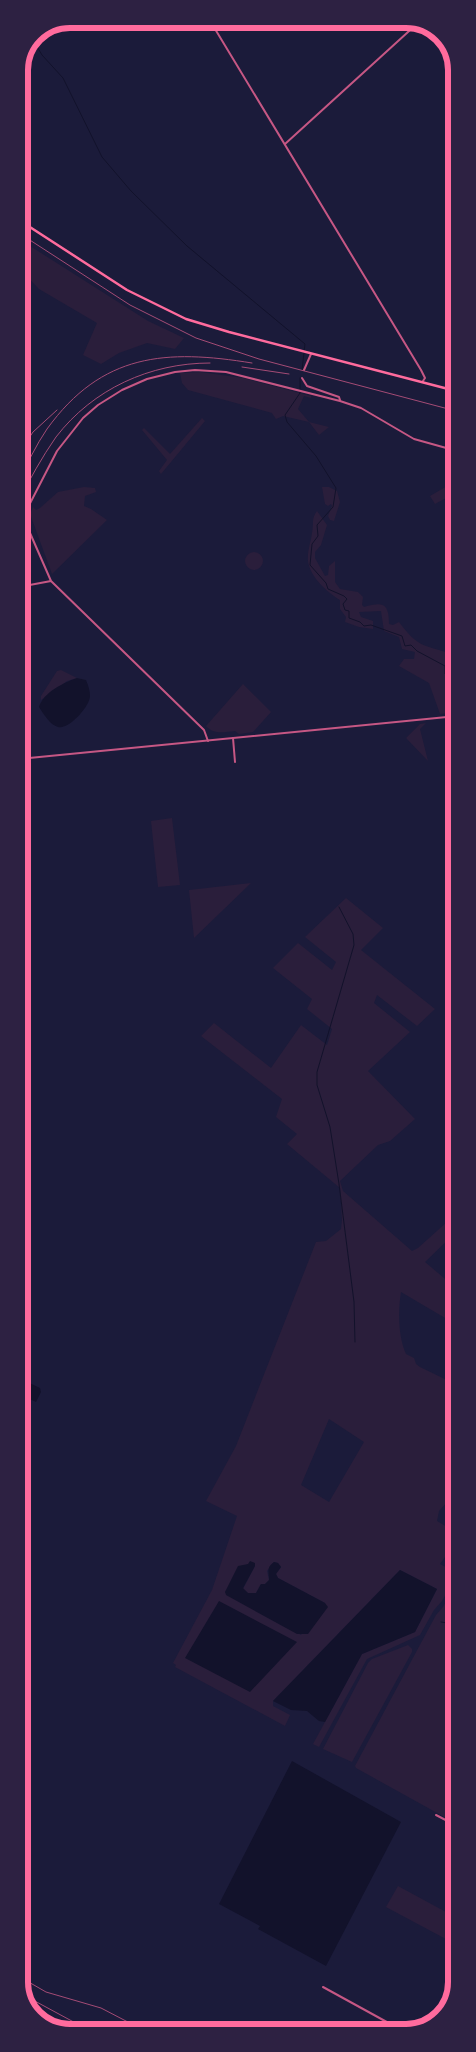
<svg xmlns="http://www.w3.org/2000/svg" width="476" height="2052" font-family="'Public Sans',sans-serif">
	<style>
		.green { fill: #2a1e3b; fill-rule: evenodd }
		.water { fill: #12122b }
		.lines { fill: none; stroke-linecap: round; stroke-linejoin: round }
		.stream { stroke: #12122b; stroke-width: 1 }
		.minor { stroke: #c65784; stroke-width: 2 }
		.tertiary { stroke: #c65784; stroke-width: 2 }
		.secondary { stroke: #ff6b9d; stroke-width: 2.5 }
		.rail { stroke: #a44b75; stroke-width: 1 }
		.rim { fill: none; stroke: #ff6b9d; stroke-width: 6 }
	</style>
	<rect width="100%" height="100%" fill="#1b1b3a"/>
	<path class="green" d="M19,239L148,321L184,338L175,349L147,343L119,353L101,364L83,355L97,323L39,289L19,268Z
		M200,372L243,378L311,396V398L304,396L298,409L309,422L329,427L319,435L309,422L283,416L276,419L272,413L188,390L182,383L180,373Z
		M202,418L205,421L161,474L159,471L167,460L142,430L144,428L170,454Z
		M453,464L457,465V492L435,504L430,496L454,482L446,468Z
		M84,487L95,488L96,492L85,496L84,506L91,509L107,520L52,574L30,514L33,507L36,510L40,508L58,492Z
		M322,487H329L337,491L340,502L334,521L330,520L328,516L332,506L331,504L328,506L325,504Z
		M317,511L327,525L321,545L315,552V558L325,576L328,575L329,566L335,561V582L340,589L358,592L363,597L362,605L364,607C382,602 389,602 389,624L393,625L399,622C406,631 414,642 426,646C434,649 442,650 450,654L457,674V712L440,714L429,683L399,666L404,659H414L415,652L402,649L399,637L384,631L381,611L359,612L361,617L373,621V629L359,627L345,622L346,617L340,609V600C327,592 310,577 308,561C307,551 311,542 312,533C314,524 311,519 317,511Z
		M245 561a9 9 0 1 1 18 0a9 9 0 1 1-18 0Z
		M61,670L77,678L67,681L41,700V696L57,671Z
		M243,684L271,712L253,732L239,734L235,731C224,732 214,735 206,726Z
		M457,721V761L449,762L446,722Z
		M426,723L420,729L428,761L406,738L420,724Z
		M172,818L180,885L158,887L151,821Z
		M251,883L194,938L189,890Z
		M346,898L383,928L361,950L435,1009L417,1026L377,995L374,1003L410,1032L368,1071L415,1119L390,1141L378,1145L340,1181L343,1191L412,1251L418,1248L457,1213V1231L425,1262L457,1289V1325L401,1292C398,1311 398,1336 406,1354L414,1358L416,1364L420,1367L457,1385V1491L439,1511L437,1521L457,1533V1540L440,1564L453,1571L457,1564V1574L442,1601L434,1610L420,1635L367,1659L319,1747L313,1744L362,1654L415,1632L437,1589L400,1570L273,1701V1706L290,1715L285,1726L175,1667L176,1665L173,1663L212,1590L237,1516L206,1501L236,1446L316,1242L326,1241L341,1229L342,1220L340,1188L287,1144L297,1134L276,1117L282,1099L201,1036L214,1023L271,1068L301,1025L327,1045L332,1029L307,1009L312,999L273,968L298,943L332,970L336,962L305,937ZM329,1419L364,1442L329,1502L301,1485ZM274,1562L278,1563L281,1567L276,1574L278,1578L325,1603L301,1635L225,1592L248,1564L255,1566L243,1589L248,1593H256L261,1584H265L269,1580L267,1571Z
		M457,1582V1824L356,1768L355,1766L436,1615L443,1607Z
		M408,1645L412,1649V1652L352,1762L323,1749L368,1663L372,1659Z
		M398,1886L457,1918V1945L386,1907Z"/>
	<path class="water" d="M77,678L86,680C88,685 90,690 90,696C90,706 69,730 58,727C50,725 43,713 39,707C44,692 63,683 77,678Z
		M21,1379L40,1388L41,1392L36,1402L19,1394Z
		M250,1561L255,1563V1566L243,1588L248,1593H256L261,1584H265L269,1580C269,1571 266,1568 274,1562L278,1563L281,1567L276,1574L278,1578L325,1603L328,1607L308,1634H297L226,1595L225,1592L238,1566L248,1564Z
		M400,1570L437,1589L415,1632L362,1654L325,1722L319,1721L307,1711L291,1710L273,1701Z
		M219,1601L297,1642L250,1692L185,1658Z
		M292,1761L401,1822L326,1966L258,1929L260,1926L219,1904Z"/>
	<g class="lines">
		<path class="stream" d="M32,38L42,55L63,78L102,157L131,191L187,246L305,344L302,370
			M300,378V393L285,415L287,422L316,456L336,488L333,507L317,525L318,536L312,544L310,565L326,583L328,589L344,596L347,599L343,604L345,610L349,611V618L360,622L364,626L371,625L402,636L405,646L411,645L417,651L445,666V674L457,684
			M339,907L353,934L354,945L317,1072V1085L330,1127L339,1184L354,1302L355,1342
			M441,1622L453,1624"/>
		<path class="minor" d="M209,19L421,370L425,378L423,381
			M285,144L419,22
			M304,370L311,354
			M302,378L307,386L339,397L340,400
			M19,524L23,517
			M19,587L51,581
			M233,738L235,762
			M208,741L204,730L51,581L23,517L57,451L83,418L98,405L122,390L147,379L175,372L195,370L226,372L340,401L361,408L414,439L457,451
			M436,1815L457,1826
			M323,1987L405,2032"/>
		<path class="tertiary" d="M19,759L457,716"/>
		<path class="secondary" d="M19,220L127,290L186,319L229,332L456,391"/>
		<path class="rail" d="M19,233L130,305L196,338L259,359L456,411
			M242,367L289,374
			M19,453L33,432L57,410
			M19,479C28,463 36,445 47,429C102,353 166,349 252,363
			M19,500C30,479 42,457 56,437C93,389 150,363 210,363
			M20,1977L46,1992L101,2008L149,2033
			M20,1993L94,2033"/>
	</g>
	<path d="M0 0H476V2052H0ZM70 28H406A42 42 0 0 1 448 70V1982A42 42 0 0 1 406 2024H70A42 42 0 0 1 28 1982V70A42 42 0 0 1 70 28Z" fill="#2d2142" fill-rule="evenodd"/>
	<path class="rim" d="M70 28H406A42 42 0 0 1 448 70V1982A42 42 0 0 1 406 2024H70A42 42 0 0 1 28 1982V70A42 42 0 0 1 70 28Z"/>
</svg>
